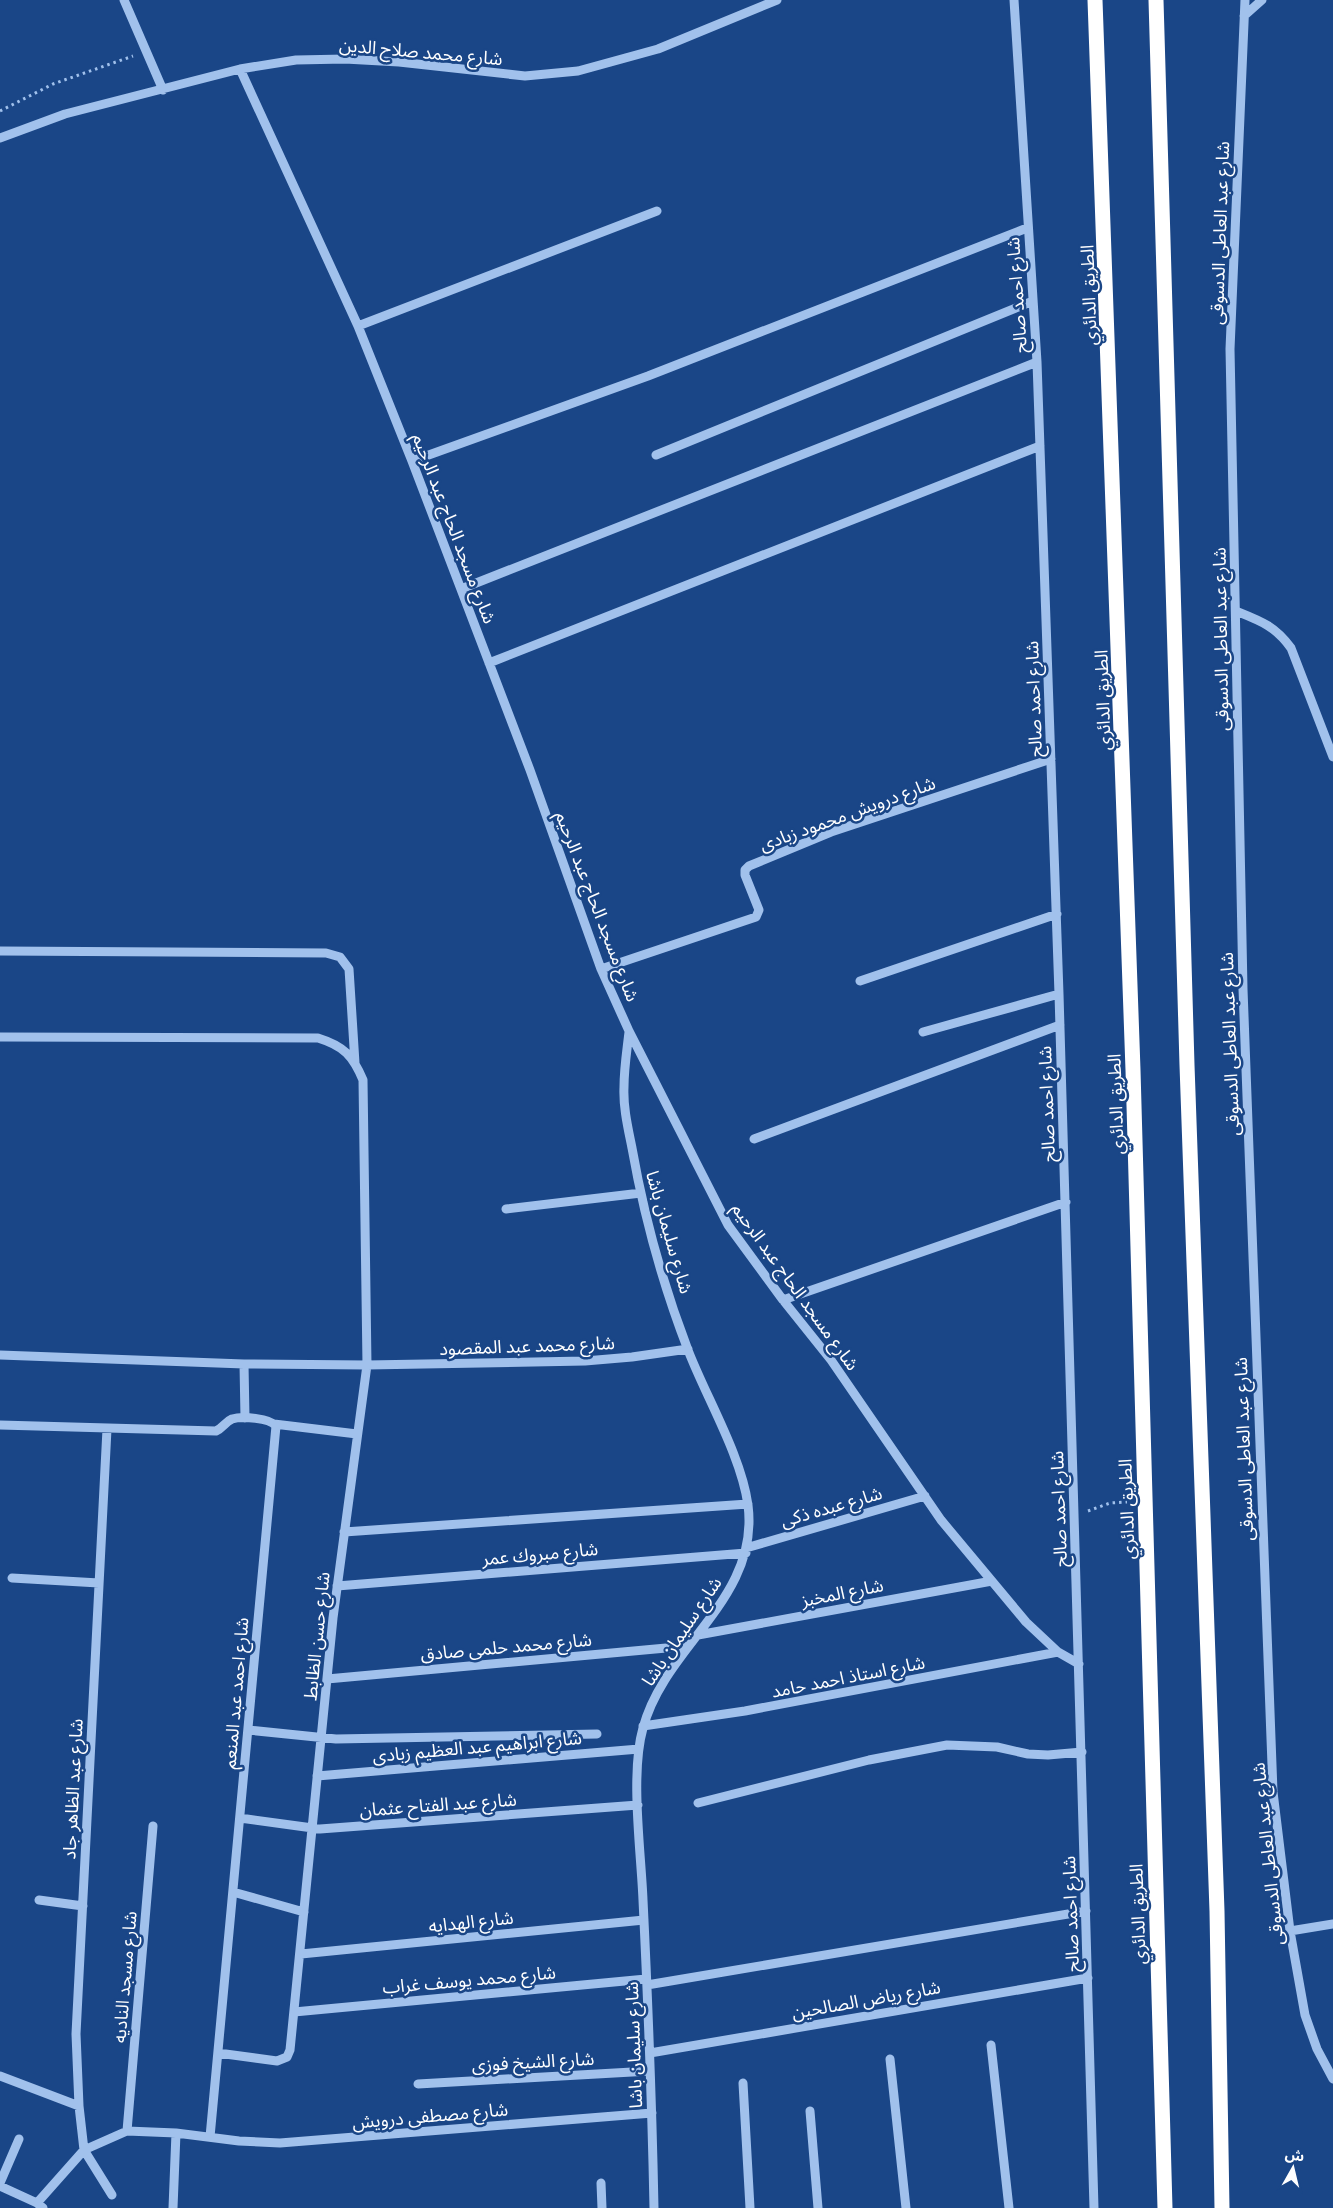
<svg xmlns="http://www.w3.org/2000/svg" width="1333" height="2208" font-family="Ubuntu,'Noto Sans Arabic',sans-serif">
	<style>
		.lines { fill: none; stroke-linecap: round; stroke-linejoin: round }
		.path { stroke: #a1c1ec; stroke-width: 3; stroke-dasharray: 2.5 4; stroke-linecap: butt }
		.minor { stroke: #a1c1ec; stroke-width: 9 }
		.highway { stroke: #fff; stroke-width: 15 }
		.labels { text-anchor: middle; dominant-baseline: central; stroke-width: 5; stroke-linejoin: round; paint-order: stroke }
		.street-label { font-size: 18px; fill: #fff; stroke: #1a4687 }
	</style>
	<rect width="100%" height="100%" fill="#1a4687"/>
	<g class="lines">
		<path class="path" d="M0,111L53,84L133,56
			M1088,1511L1110,1503L1127,1502"/>
		<path class="minor" d="M124,0L163,90
			M1014,0L1037,362L1059,994L1094,2208
			M1245,0L1230,349L1243,989L1273,1792L1290,1931L1305,2015L1317,2049L1333,2079
			M1244,16L1262,0
			M240,69L358,326L412,461L530,770L601,969L629,1031L728,1225L783,1300L831,1360L941,1520L1026,1622L1058,1652L1079,1664
			M0,138L65,114L240,69L296,60L345,59L399,62L525,76L578,71L658,49L777,0
			M358,326L657,211
			M656,455L1033,301
			M412,461L648,376L1027,228
			M461,589L1037,362
			M1236,611C1261,621 1275,626 1291,648L1333,757
			M489,663L1040,446
			M0,951L326,953L340,957L349,969L355,1063
			M601,969L756,917L759,910L745,875V870L749,866L831,832L1051,759
			M860,981L1057,914
			M629,1032C627,1050 624,1068 624,1087C623,1107 628,1128 632,1148C644,1216 663,1285 688,1350C706,1397 741,1455 748,1505C760,1599 665,1645 643,1728C630,1774 641,1851 643,1900C648,2003 652,2105 654,2208
			M923,1032L1059,994
			M0,1037L318,1038C344,1046 353,1056 363,1080L367,1365L333,1618L290,2050L287,2057L277,2061L218,2053
			M754,1139L1060,1025
			M506,1209L641,1193
			M783,1300L1066,1202
			M0,1355L244,1364L367,1365L585,1361L632,1357L688,1349
			M244,1364L245,1418
			M274,1424L357,1434
			M0,1425L216,1431C223,1428 225,1422 232,1419C242,1416 270,1418 276,1426L210,2137
			M107,1429L76,2034L79,2106L84,2150L112,2195
			M344,1532L748,1504
			M746,1548L925,1496
			M12,1578L99,1583
			M337,1586L746,1553
			M698,1635L992,1581
			M327,1679L688,1646
			M643,1726L745,1711L1058,1652
			M248,1730L336,1739L597,1734
			M317,1776L639,1749
			M698,1803L869,1760L947,1745L997,1747L1028,1754L1048,1755L1082,1752
			M240,1818L320,1829L638,1805
			M233,1892L304,1912
			M39,1900L83,1906
			M1290,1931L1333,1924
			M301,1954L644,1920
			M647,1985L1086,1911
			M294,2012L646,1979
			M991,2045L1009,2208
			M650,2053L1088,1978
			M890,2059L906,2208
			M0,2076L79,2106
			M743,2083L750,2208
			M418,2084L650,2071
			M810,2111L818,2208
			M127,2131L153,1826
			M0,2183L19,2139
			M601,2183L602,2208
			M0,2186L37,2203L43,2208
			M37,2203L84,2150L127,2131L176,2133L239,2141L280,2143L652,2113
			M173,2208L176,2133"/>
		<path class="highway" d="M1095,0L1133,1070L1165,2208
			M1156,0L1187,1065L1217,1911L1222,2208"/>
	</g>
	<g class="labels">
		<g class="street-label">
			<text transform="translate(421 51) rotate(5)">شارع محمد صلاح الدين</text>
			<text transform="translate(1219 233) rotate(-88)">شارع عبد العاطى الدسوقى</text>
			<text transform="translate(1016 295) rotate(-94)">شارع احمد صالح</text>
			<text transform="translate(1088 295) rotate(-92)">الطريق الدائري</text>
			<text transform="translate(455 528) rotate(69)">شارع مسجد الحاج عبد الرحيم</text>
			<text transform="translate(1220 639) rotate(-91)">شارع عبد العاطى الدسوقى</text>
			<text transform="translate(1033 699) rotate(-92)">شارع احمد صالح</text>
			<text transform="translate(1102 700) rotate(-92)">الطريق الدائري</text>
			<text transform="translate(847 813) rotate(-20)">شارع درويش محمود زبادى</text>
			<text transform="translate(598 906) rotate(69)">شارع مسجد الحاج عبد الرحيم</text>
			<text transform="translate(1229 1044) rotate(-92)">شارع عبد العاطى الدسوقى</text>
			<text transform="translate(1046 1104) rotate(-92)">شارع احمد صالح</text>
			<text transform="translate(1115 1104) rotate(-92)">الطريق الدائري</text>
			<text transform="translate(670 1232) rotate(74)">شارع سليمان باشا</text>
			<text transform="translate(796 1286) rotate(54)">شارع مسجد الحاج عبد الرحيم</text>
			<text transform="translate(527 1345) rotate(-2)">شارع محمد عبد المقصود</text>
			<text transform="translate(1243 1449) rotate(-92)">شارع عبد العاطى الدسوقى</text>
			<text transform="translate(831 1506) rotate(-16)">شارع عبده ذكى</text>
			<text transform="translate(1058 1509) rotate(-92)">شارع احمد صالح</text>
			<text transform="translate(1126 1509) rotate(-92)">الطريق الدائري</text>
			<text transform="translate(540 1553) rotate(-5)">شارع مبروك عمر</text>
			<text transform="translate(842 1592) rotate(-11)">شارع المخبز</text>
			<text transform="translate(681 1631) rotate(-56)">شارع سليمان باشا</text>
			<text transform="translate(316 1636) rotate(-84)">شارع حسن الظابط</text>
			<text transform="translate(506 1646) rotate(-5)">شارع محمد حلمى صادق</text>
			<text transform="translate(848 1676) rotate(-11)">شارع استاذ احمد حامد</text>
			<text transform="translate(235 1693) rotate(-85)">شارع احمد عبد المنعم</text>
			<text transform="translate(477 1746) rotate(-5)">شارع ابراهيم عبد العظيم زبادى</text>
			<text transform="translate(72 1789) rotate(-87)">شارع عبد الظاهر جاد</text>
			<text transform="translate(438 1804) rotate(-4)">شارع عبد الفتاح عثمان</text>
			<text transform="translate(1267 1854) rotate(-96)">شارع عبد العاطى الدسوقى</text>
			<text transform="translate(1070 1914) rotate(-92)">شارع احمد صالح</text>
			<text transform="translate(1137 1914) rotate(-92)">الطريق الدائري</text>
			<text transform="translate(471 1921) rotate(-6)">شارع الهدايه</text>
			<text transform="translate(124 1977) rotate(-85)">شارع مسجد الناديه</text>
			<text transform="translate(469 1979) rotate(-5)">شارع محمد يوسف غراب</text>
			<text transform="translate(866 1999) rotate(-10)">شارع رياض الصالحين</text>
			<text transform="translate(633 2045) rotate(-92)">شارع سليمان باشا</text>
			<text transform="translate(533 2061) rotate(-3)">شارع الشيخ فوزى</text>
			<text transform="translate(430 2115) rotate(-5)">شارع مصطفى درويش</text>
		</g>
	</g>
	<g transform="translate(1293 2168) rotate(8)" stroke="#1a4687" stroke-width="4" paint-order="stroke">
	<path d="M0-4L9 19L0 12L-9 19Z" fill="#ffffff"/>
	<text y="-8" font-size="14" font-weight="bold" text-anchor="middle" fill="#ffffff">ش</text>
	</g>
</svg>
